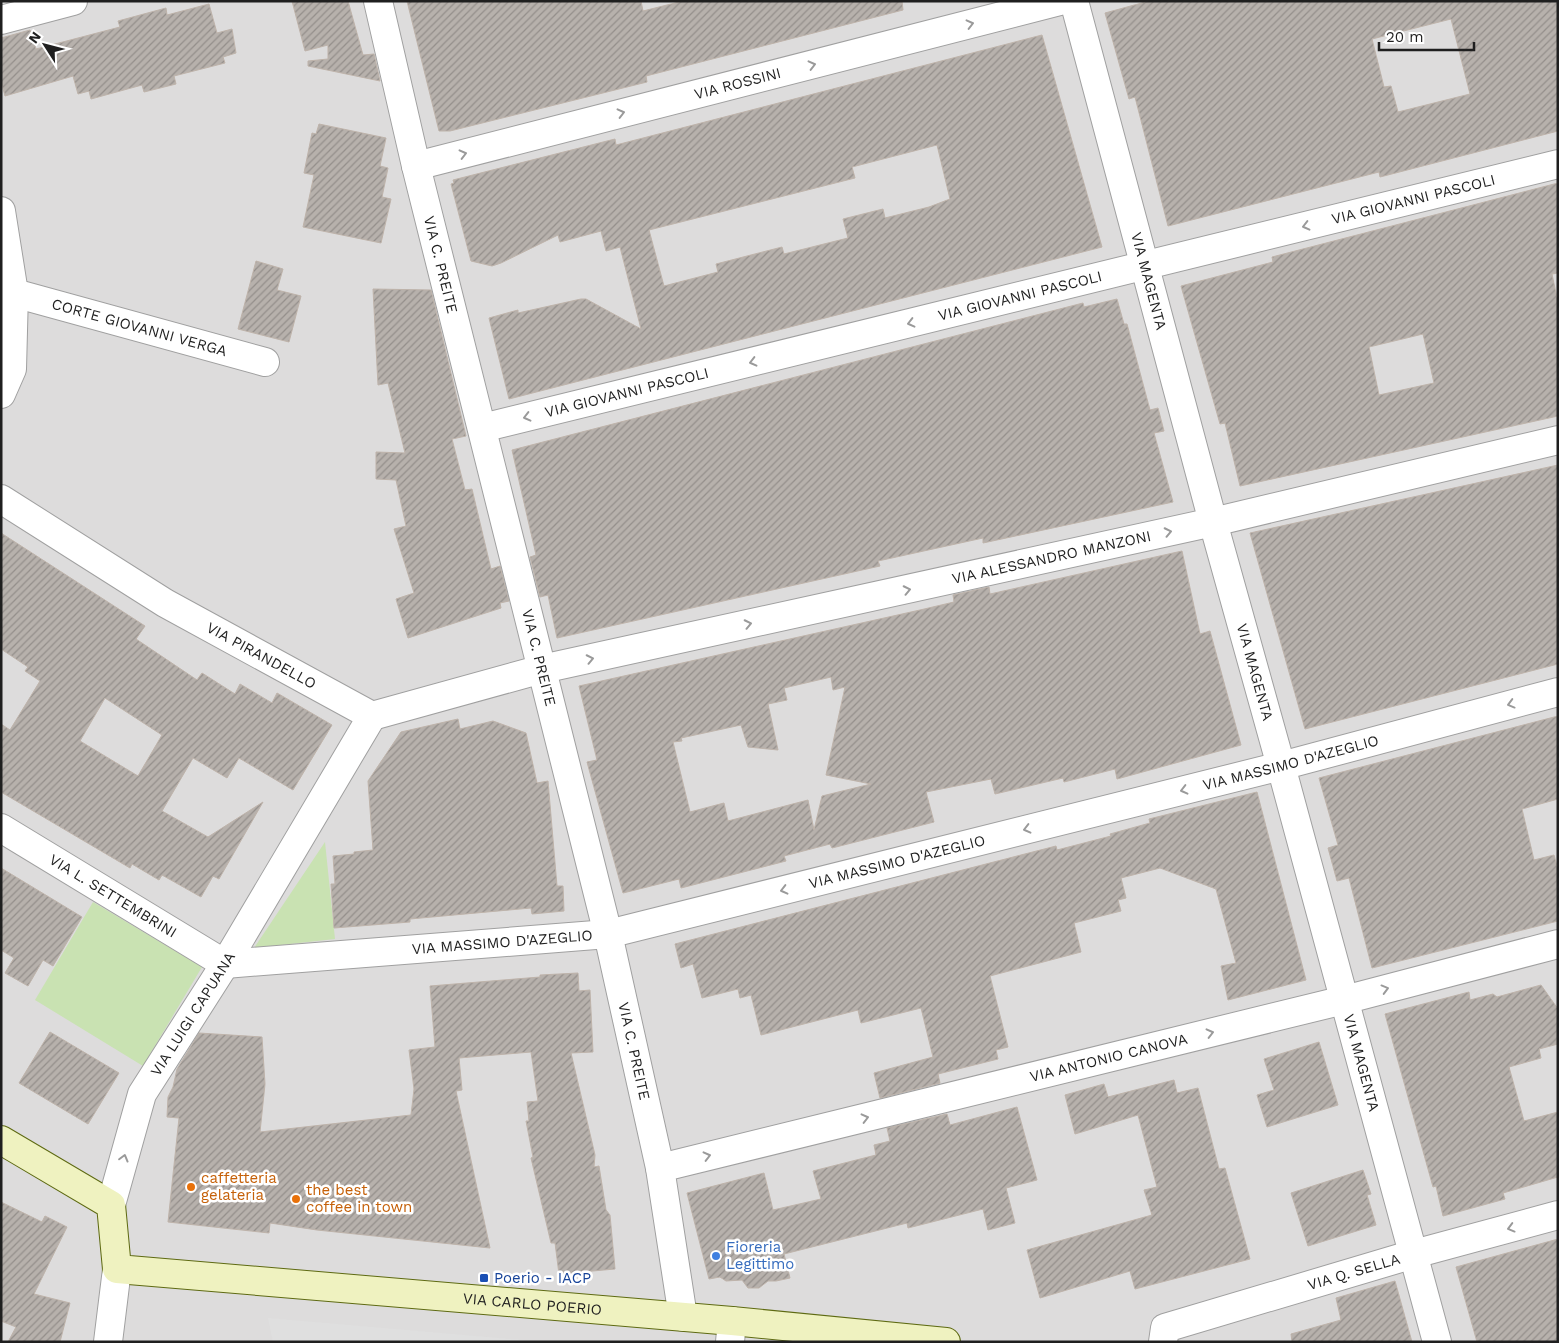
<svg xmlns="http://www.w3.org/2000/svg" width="1559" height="1343" font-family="'Work Sans',sans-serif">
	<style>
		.residential { fill: #dddcdc }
		.grass { fill: #c9e2b2 }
		.parking { fill: #dfdfdf }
		.building { fill: url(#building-hatch); stroke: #beb3aa; fill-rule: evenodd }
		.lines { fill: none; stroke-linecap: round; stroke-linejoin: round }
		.street-casing { stroke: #a0a0a0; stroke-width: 30 }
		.secondary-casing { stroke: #5e6a12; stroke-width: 30 }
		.street { stroke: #fff; stroke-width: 28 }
		.secondary { stroke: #eff2c0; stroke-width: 28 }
		.oneway { stroke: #9a9a9a }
		.food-dot { fill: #e8710a; stroke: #fff; stroke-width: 2 }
		.shop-dot { fill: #3f7fe0; stroke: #fff; stroke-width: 2 }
		.transit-dot { fill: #1a4fb4; stroke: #fff; stroke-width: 2 }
		.labels { text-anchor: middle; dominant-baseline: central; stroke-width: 5; stroke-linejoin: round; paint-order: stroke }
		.street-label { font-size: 15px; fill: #1f1f1f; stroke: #fff }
		.food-label { font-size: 15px; fill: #c56008; stroke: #fff; text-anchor: start }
		.shop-label { font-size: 15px; fill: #366cbe; stroke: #fff; text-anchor: start }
		.transit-label { font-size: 15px; fill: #164399; stroke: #fff; text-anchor: start }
	</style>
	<defs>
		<pattern id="building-hatch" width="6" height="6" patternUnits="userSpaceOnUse" patternTransform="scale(1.25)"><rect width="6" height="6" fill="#b7b1ac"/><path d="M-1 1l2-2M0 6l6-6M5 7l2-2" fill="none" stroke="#948f8b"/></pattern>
	</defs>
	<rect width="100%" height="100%" fill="#eeece6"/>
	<path class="residential" d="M1,1H1558V1342H1Z"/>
	<path class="grass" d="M325,842L335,939L254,948Z
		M93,902L202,967L143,1066L35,1000Z"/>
	<path class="parking" d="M268,1318L545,1342H273Z"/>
	<path class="building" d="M292,1H348L363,55L374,54L380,81L308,66V61L328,59V45L305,51Z
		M407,1H641L643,11L683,1H902L903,10L646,76L647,82L450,131H439Z
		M1149,1H1558V131L1380,177L1379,172L1168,226L1135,97L1129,99L1105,13ZM1451,19L1470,94L1398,112L1391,86L1384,87L1372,39Z
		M209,4L217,33L232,29L236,53L223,57L225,63L174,76L176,84L144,92L142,85L91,99L89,91L78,94L73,76L5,96L1,81V38L30,30L36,49L120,27L118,21L166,8L167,15Z
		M1042,35L1102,247L509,399L489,318L518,310V313L581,299H586L641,329L620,247L606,251L601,231L560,242L558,235L501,263L492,266L471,261L451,184L454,183L453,180L615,139L616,145ZM937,145L950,199L929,207L885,218L883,209L843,219L848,238L784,254L782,247L716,264L718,272L664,286L649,230L855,178L852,167Z
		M319,124L386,138L380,166L388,168L382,197L391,199L381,243L303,227L314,175L304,173L312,133L316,134Z
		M1558,183V273L1552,274L1558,303V416L1240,486L1225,423L1220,424L1181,286L1273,262L1272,257ZM1423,334L1434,383L1379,395L1369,347Z
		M256,261L283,269L277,290L301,296L289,342L238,329Z
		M373,289L431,290L466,436L452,439L465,490L472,489L491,569L500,566L509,601L500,603L501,608L408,638L396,599L414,593L394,529L406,526L396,480L376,479V452L405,453L388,383L378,385Z
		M1117,299L1124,324H1127L1150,410L1158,408L1164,431L1154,433L1173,502L983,543V538L878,561L880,566L557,638L548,595L540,597L530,557L536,555L512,450L1083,303L1084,307Z
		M1558,465V664L1305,729L1250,533Z
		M1,533L145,626L136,639L197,680L202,673L235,694L240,684L272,703L277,693L332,725L293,790L239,758L227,778L193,758L162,811L208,837L263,802L219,879L213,876L201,897L162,875L159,880L132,864L130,868L1,792V724L10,730L40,681L25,671L28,667L1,649ZM105,698L162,735L138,776L80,741Z
		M1182,551L1200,634L1210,631L1241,745L1117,779L1115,769L1064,782L1063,778L995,794L991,779L926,792L934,822L832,848L830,844L784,856L786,861L681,888L679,879L623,893L587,762L597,760L579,686L920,610L954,602L953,595L989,587L990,594ZM831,677L833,690L845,687L826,775L871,784L822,796L814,830L808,800L728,821L724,803L690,812L673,742L682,741L681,738L741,725L748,747L778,750L768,704L787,700L784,688Z
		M1558,716V799L1522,809L1534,860L1554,855L1558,870V921L1372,968L1349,878L1337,881L1328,848L1338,845L1319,778Z
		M458,719L460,729L493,721L526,733L537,783L548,781L557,886H563L564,911L532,914L531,908L410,919V922L334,928L331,884H335L333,856L354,854V852L373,850L368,781L401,732Z
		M1257,792L1306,980L1228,1000L1221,966L1236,963L1216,889L1160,868L1121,878L1126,898L1118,900L1121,911L1074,923L1081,952L990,976L1008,1047L996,1050L998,1059L938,1074L940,1083L880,1098L874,1073L933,1057L921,1008L861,1023L858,1010L761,1035L751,995L740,998L738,989L702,998L693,964L681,968L675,944L1056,846L1057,850L1111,836L1110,834L1150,823L1149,819Z
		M1,868L82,917L53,966L43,960L28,986L5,973L14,958L1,950Z
		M578,973L579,991L590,990L593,1052L571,1053L595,1155L594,1167L599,1166L606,1210L610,1215L615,1269L559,1274L555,1243H551L531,1158L533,1157L526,1121H529L527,1102L538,1101L531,1052L459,1058L462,1090L456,1091L490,1248L317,1230L270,1223L269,1233L168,1222L179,1118L167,1117L168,1097L173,1087L177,1069L199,1033L262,1037L265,1084L260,1132L411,1115L414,1089L409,1050L435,1047L430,986L540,977V975Z
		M1541,985L1558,1009V1044L1539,1049L1541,1058L1509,1067L1524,1121L1558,1112V1177L1503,1193L1505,1199L1443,1216L1436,1186L1433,1187L1385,1014L1469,992L1470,1000L1493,994L1497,997Z
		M50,1032L119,1073L88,1124L19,1083Z
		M1319,1042L1338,1105L1267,1127L1257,1095L1274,1090L1264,1059Z
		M1174,1080L1177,1093L1198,1088L1219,1169L1225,1168L1250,1259L1135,1289L1130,1271L1040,1298L1027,1250L1152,1215L1144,1190L1157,1187L1138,1115L1075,1134L1065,1095L1104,1084L1108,1097Z
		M1017,1107L1037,1180L1006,1188L1015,1223L988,1230L983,1209L908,1228L907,1223L784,1254L790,1278L776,1281H768L759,1288H748L742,1280L726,1281L720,1277L709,1279L687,1193L764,1173L773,1210L821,1199L813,1171L876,1155L874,1145L890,1141L887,1128L947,1114L950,1125Z
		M1363,1170L1371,1194L1367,1195L1376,1225L1308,1246L1291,1193Z
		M1,1202L42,1222L45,1216L67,1227L34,1294L70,1303L60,1342H8L16,1327L1,1321Z
		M1558,1239V1342H1477L1456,1267Z
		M1395,1281L1412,1342H1292L1291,1334L1341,1320L1336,1298Z"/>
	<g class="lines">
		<defs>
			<g id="street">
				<path id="s1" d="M378,1L416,166L608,934L660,1168L683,1317"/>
				<path id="s2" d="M1074,1L1213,522L1281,766L1437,1342"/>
				<path d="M1,20L73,1"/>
				<path id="s3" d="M416,166L1060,1"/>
				<path d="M1,211L14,293L12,369L1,394"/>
				<path id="s4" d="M14,293L265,362"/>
				<path id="s5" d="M482,428L1558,164"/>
				<path id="s6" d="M1,499L165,603L372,716L542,669L1213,522L1558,440"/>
				<path id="s7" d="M1,828L225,964"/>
				<path id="s8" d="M225,964L608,934L1281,766L1558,692"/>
				<path id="s9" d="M660,1168L1344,1000L1558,944"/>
				<path id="s10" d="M111,1205L142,1094L225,964L372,716"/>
				<path d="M108,1342L117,1269"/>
				<path d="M730,1342L732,1321"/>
				<path id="s11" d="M1163,1342L1165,1328L1414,1254L1558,1215"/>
			</g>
			<g id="secondary">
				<path id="s12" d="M1,1140L111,1205L117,1269L732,1321L946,1342"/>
			</g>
		</defs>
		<use href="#street" class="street-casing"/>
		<use href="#secondary" class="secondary-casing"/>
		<use href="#street" class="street"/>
		<use href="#secondary" class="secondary"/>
	</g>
	<defs><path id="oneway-chevron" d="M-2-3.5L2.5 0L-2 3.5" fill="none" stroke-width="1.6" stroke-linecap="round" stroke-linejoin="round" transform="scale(1.25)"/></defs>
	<g class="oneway">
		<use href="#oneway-chevron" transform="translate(970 24) rotate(-14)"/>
		<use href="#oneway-chevron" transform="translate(812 65) rotate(-14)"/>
		<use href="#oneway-chevron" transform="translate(621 113) rotate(-14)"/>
		<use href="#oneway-chevron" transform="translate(463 154) rotate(-14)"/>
		<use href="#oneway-chevron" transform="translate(1306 226) rotate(166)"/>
		<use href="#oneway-chevron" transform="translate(911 323) rotate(166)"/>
		<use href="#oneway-chevron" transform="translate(753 362) rotate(166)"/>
		<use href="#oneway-chevron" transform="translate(527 417) rotate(166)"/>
		<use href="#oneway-chevron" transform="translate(1168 532) rotate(-12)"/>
		<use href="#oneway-chevron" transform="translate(907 590) rotate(-12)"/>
		<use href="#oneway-chevron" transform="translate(748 624) rotate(-12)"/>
		<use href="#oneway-chevron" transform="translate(590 659) rotate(-12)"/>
		<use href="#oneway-chevron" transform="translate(1511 704) rotate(165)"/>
		<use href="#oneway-chevron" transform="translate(1184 790) rotate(166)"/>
		<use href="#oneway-chevron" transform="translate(1027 829) rotate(166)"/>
		<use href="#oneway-chevron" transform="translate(784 890) rotate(166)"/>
		<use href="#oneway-chevron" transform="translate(1385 989) rotate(-15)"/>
		<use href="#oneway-chevron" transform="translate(1210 1033) rotate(-14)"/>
		<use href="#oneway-chevron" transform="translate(865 1118) rotate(-14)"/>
		<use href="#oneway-chevron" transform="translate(707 1156) rotate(-14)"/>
		<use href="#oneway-chevron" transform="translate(124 1158) rotate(-75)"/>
		<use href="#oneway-chevron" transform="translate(1511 1228) rotate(165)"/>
	</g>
	<g class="food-dot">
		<circle cx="191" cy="1187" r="5"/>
		<circle cx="296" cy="1199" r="5"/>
	</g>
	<circle class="shop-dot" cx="716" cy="1256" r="5"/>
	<rect class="transit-dot" x="479" y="1273" width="10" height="10" rx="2.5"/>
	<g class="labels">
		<g class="street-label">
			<text stroke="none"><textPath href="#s3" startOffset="332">VIA ROSSINI</textPath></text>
			<text stroke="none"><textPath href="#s5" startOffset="959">VIA GIOVANNI PASCOLI</textPath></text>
			<text stroke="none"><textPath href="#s1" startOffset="271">VIA C. PREITE</textPath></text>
			<text stroke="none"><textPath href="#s2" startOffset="290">VIA MAGENTA</textPath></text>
			<text stroke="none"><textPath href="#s5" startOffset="554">VIA GIOVANNI PASCOLI</textPath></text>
			<text stroke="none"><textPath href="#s4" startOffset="130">CORTE GIOVANNI VERGA</textPath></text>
			<text stroke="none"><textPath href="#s5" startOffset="149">VIA GIOVANNI PASCOLI</textPath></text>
			<text stroke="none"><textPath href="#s6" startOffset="1128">VIA ALESSANDRO MANZONI</textPath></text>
			<text stroke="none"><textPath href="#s6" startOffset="304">VIA PIRANDELLO</textPath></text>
			<text stroke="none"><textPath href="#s1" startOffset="676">VIA C. PREITE</textPath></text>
			<text stroke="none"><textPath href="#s2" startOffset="695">VIA MAGENTA</textPath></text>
			<text stroke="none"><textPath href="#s8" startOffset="1088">VIA MASSIMO D'AZEGLIO</textPath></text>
			<text stroke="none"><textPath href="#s8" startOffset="682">VIA MASSIMO D'AZEGLIO</textPath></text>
			<text stroke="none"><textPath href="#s7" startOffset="131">VIA L. SETTEMBRINI</textPath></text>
			<text stroke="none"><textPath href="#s8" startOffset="278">VIA MASSIMO D'AZEGLIO</textPath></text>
			<text stroke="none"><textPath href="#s10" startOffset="210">VIA LUIGI CAPUANA</textPath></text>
			<text stroke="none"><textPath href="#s1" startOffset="1081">VIA C. PREITE</textPath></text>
			<text stroke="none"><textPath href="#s9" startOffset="462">VIA ANTONIO CANOVA</textPath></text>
			<text stroke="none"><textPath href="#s2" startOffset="1100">VIA MAGENTA</textPath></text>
			<text stroke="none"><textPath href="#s11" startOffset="211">VIA Q. SELLA</textPath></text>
			<text stroke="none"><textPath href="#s12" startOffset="609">VIA CARLO POERIO</textPath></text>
		</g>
		<g class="food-label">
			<text x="201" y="1178">caffetteria<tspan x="201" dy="17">gelateria</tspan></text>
			<text x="306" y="1190">the best<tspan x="306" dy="17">coffee in town</tspan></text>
		</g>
		<g class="shop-label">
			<text x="726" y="1247">Fioreria<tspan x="726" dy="17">Legittimo</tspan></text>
		</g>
		<g class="transit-label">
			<text x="494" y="1278">Poerio - IACP</text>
		</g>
	</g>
	<rect width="1559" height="1343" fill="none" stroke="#1f1f1f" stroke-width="5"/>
	<g transform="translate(45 45) rotate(306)" stroke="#ffffff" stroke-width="4" paint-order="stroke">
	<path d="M0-4L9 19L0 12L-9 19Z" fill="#1f1f1f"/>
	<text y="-8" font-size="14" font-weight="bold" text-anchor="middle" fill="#1f1f1f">N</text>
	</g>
	<path d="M1379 42v8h95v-8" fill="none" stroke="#1f1f1f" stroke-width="2.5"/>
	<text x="1386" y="42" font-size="15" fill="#1f1f1f" stroke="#ffffff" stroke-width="4" paint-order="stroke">20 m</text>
</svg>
